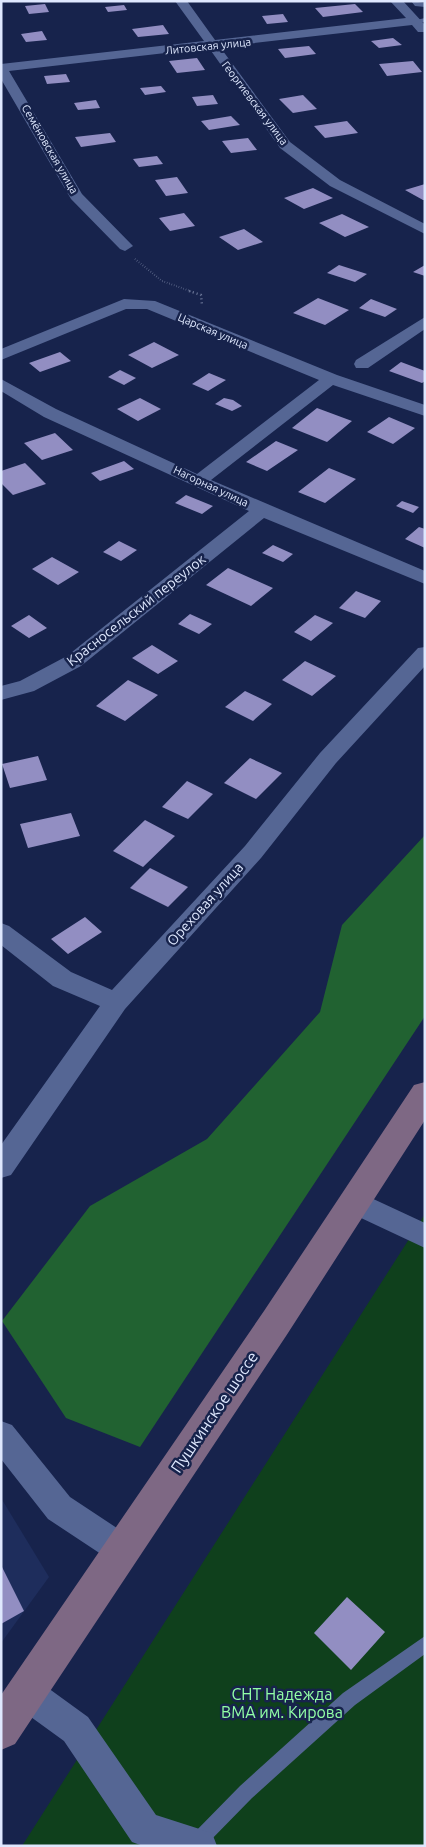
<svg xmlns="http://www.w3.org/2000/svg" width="426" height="1847" font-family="Ubuntu,sans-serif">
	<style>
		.built { fill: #1e2d5c }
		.green { fill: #0f401c }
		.forest { fill: #216231 }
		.building { fill: #928ec2 }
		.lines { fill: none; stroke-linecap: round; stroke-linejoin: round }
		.path-far1 { stroke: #6f7a9b; stroke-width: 2; stroke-dasharray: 0.5 2; stroke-linecap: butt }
		.path { stroke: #6f7a9b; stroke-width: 2.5; stroke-dasharray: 1 3; stroke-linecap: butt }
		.service { fill: #556694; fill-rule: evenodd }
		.minor { fill: #556694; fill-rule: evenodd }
		.secondary { fill: #7e6884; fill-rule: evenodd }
		.labels { text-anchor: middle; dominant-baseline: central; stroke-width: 5; stroke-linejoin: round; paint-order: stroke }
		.far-street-label { font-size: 11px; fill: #dfe8fe; stroke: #17234c }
		.street-label { font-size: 14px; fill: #dfe8fe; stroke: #17234c }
		.near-street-label { font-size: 16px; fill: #dfe8fe; stroke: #17234c }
		.near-park-label { font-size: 16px; fill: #92ffa6; stroke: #17234c }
	</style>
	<rect width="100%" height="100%" fill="#17234c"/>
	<path class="built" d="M1,1498L49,1577L1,1643Z"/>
	<path class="green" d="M425,1214V1846H22Z"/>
	<path class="forest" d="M425,835V1016L140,1447L66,1418L2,1321L90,1206L207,1139L320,1012L342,925Z"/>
	<path class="building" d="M45,4L49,12L29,14L25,6Z
		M355,4L363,12L323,17L315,8Z
		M124,5L127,10L108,12L105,7Z
		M283,14L288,22L267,24L262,16Z
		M163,25L169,34L138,37L132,29Z
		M42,31L47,40L26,42L21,34Z
		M393,38L402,45L379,48L371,41Z
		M309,46L316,54L285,58L278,49Z
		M197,58L205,70L177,73L169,61Z
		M413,61L422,72L387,76L379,64Z
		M66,74L70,82L47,84L44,76Z
		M161,86L166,92L145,95L140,88Z
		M213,95L218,104L197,106L192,97Z
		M303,95L317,109L293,113L279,99Z
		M96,100L100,108L78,110L74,103Z
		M231,116L240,125L209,130L201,121Z
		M347,121L358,133L325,138L314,126Z
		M110,133L116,142L81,147L75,137Z
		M248,138L257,150L231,153L222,141Z
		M157,156L163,164L139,167L133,159Z
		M177,177L188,193L166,196L155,180Z
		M425,184V200H423L405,190Z
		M313,188L333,198L304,209L284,198Z
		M184,213L195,226L170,231L159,218Z
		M342,214L369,227L345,237L319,223Z
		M244,229L263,242L238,250L219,237Z
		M339,265L367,274L355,282L327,273Z
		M425,265V276L413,272Z
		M318,298L349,310L325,325L293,313Z
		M371,299L397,309L385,317L359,308Z
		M154,342L179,355L152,368L128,355Z
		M60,352L71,361L40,372L29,363Z
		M401,362L425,371V381L422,383L389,371Z
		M120,370L136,378L124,385L108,377Z
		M209,373L226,380L208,391L192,384Z
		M140,398L161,409L138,421L117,409Z
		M224,398L233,400L242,406L232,411L215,404Z
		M317,408L352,421L327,442L292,428Z
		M389,417L415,428L393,444L367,432Z
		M55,433L73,450L42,460L24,443Z
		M276,441L298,450L267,471L246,462Z
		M124,461L134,469L100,481L91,473Z
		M25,463L46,484L13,495L1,483V471Z
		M329,468L356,479L325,503L298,492Z
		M186,495L213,506L202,514L175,503Z
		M402,501L419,507L413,513L396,506Z
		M419,527L425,529V548L405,539Z
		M119,541L137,550L121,561L103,552Z
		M273,545L293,554L283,562L262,553Z
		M52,557L79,572L58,585L32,569Z
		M228,568L273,588L251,606L206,585Z
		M356,591L381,601L365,618L339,608Z
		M190,614L212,624L199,634L178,624Z
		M29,615L47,628L29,638L11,626Z
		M315,615L333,623L311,641L294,632Z
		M152,645L178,661L158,674L132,658Z
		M305,661L336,676L312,696L282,680Z
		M128,680L158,695L125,721L96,706Z
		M245,691L272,704L253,721L225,707Z
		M38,756L47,780L10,788L2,764Z
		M250,758L282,773L256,799L224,783Z
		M187,781L213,794L188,819L162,807Z
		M71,813L80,836L28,848L20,824Z
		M145,820L175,836L143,867L113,851Z
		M150,868L188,887L168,907L130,888Z
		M85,917L102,932L68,954L51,939Z
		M1,1565L24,1611L1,1624Z
		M347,1597L385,1632L351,1670L314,1633Z"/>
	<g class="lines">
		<path class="path-far1" d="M135,259L162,281L193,292"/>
		<path class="path" d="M189,291L201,295L202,305"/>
		<path class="service" d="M411,1L425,3V7L415,6Z
			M425,18V22L415,23L412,21Z
			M425,1636V1654L355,1705L252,1798L205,1846H190L189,1842L191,1836L240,1786L343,1693Z"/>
		<path class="minor" d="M175,1H187L215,40L406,18L390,1H403L425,25V32H418L412,25L220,47L290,142L340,180L425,224V234L330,186L280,148L209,48L9,71L82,194L133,246L125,251L120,249L71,199L1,79V64L204,41Z
			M124,299L155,301L337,375L425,405V416L333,385L211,480L425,571V584L264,518L81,666L34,691L1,700V686L20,681L67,656L249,511L44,417L1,391V379L56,409L197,474L319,380L147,309H126L1,360V349Z
			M425,317V329L368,368H356L354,364L356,360Z
			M425,647V666L336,763L261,858L125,1009L11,1175L1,1178V1145L100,1006L53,986L1,945V923L9,926L71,972L112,990L245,846L320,753L418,648Z
			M354,1190L425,1223V1248L344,1210L340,1202L344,1194Z
			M1,1421L12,1425L70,1497L132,1538L137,1549L132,1560L121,1565L110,1560L48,1519L1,1459Z
			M25,1675L37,1680L88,1717L156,1815L212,1833L217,1846H143L132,1842L64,1741L13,1704L8,1692L13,1680Z"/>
		<path class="secondary" d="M425,1082V1120L288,1333L15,1744L1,1750V1695L264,1311L414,1085Z"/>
	</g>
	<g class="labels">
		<g class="far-street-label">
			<text transform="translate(208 46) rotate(-6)">Литовская улица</text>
			<text transform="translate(255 103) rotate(53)">Георгиевская улица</text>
			<text transform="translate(50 149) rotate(60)">Семёновская улица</text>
			<text transform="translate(213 331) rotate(23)">Царская улица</text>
			<text transform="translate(211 486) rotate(25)">Нагорная улица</text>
		</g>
		<g class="street-label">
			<text transform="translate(136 610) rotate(-38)">Красносельский переулок</text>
			<text transform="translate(205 904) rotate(-48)">Ореховая улица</text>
		</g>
		<g class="near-street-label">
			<text transform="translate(214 1412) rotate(-56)">Пушкинское шоссе</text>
		</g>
		<g class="near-park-label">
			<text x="282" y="1694">СНТ Надежда<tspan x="282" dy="18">ВМА им. Кирова</tspan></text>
		</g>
	</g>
	<rect width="426" height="1847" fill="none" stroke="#dfe8fe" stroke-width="5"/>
</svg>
